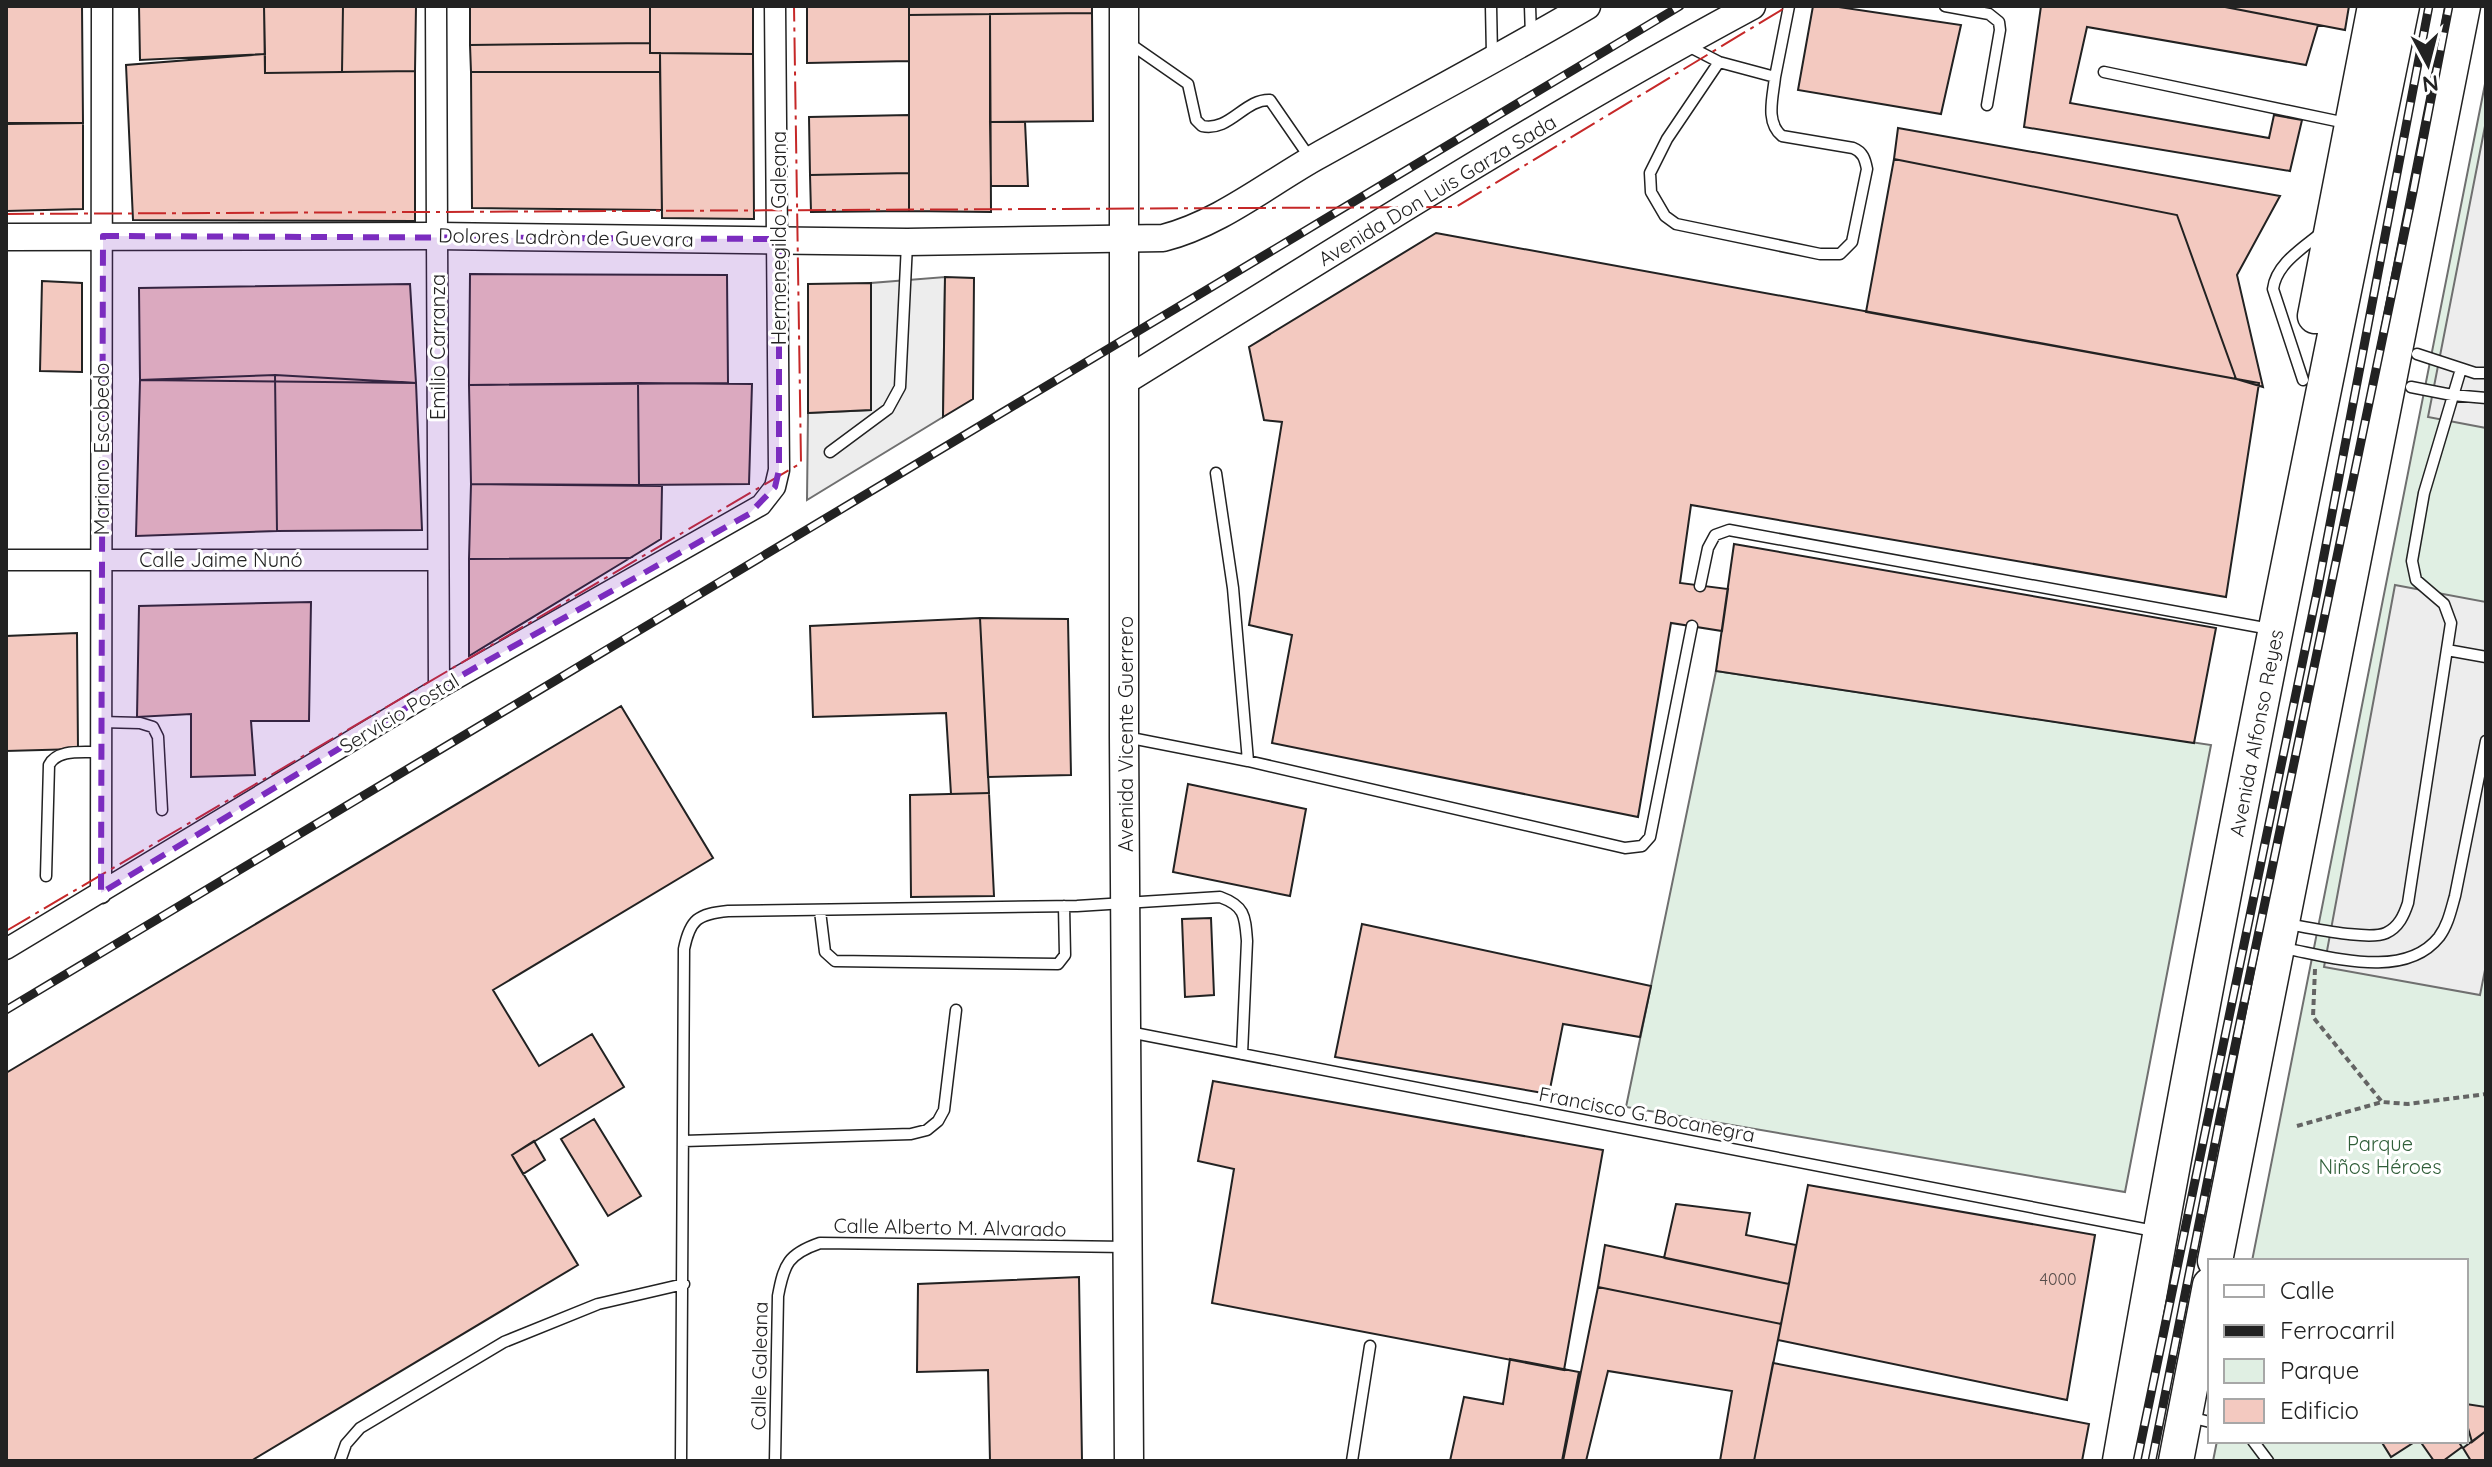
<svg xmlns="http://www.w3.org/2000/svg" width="2492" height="1467" font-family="Quicksand,sans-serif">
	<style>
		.green { fill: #e0efe3; stroke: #6f6f6f; stroke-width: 2 }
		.parking { fill: #ededed; stroke: #6f6f6f; stroke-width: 2 }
		.building { fill: #f3c9c0; stroke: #222; stroke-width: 2 }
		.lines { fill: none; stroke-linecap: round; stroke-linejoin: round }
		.service-casing { stroke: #222; stroke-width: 13 }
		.minor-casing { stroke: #222; stroke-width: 23 }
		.tertiary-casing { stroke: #222; stroke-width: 29 }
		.secondary-casing { stroke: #222; stroke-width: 31 }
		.trunk-casing { stroke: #222; stroke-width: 37 }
		.path { stroke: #646464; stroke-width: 4; stroke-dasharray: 6 4; stroke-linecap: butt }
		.service { stroke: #fff; stroke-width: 10 }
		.minor { stroke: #fff; stroke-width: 20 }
		.tertiary { stroke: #fff; stroke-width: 26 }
		.secondary { stroke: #fff; stroke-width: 28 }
		.trunk { stroke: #fff; stroke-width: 34 }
		.rail-casing { stroke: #222; stroke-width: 9 }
		.rail { stroke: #fff; stroke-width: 6; stroke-dasharray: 18; stroke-linecap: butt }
		.power { stroke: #c62828; stroke-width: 2; stroke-dasharray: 28 6 4 6; stroke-linecap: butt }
		.marked { fill: #7b2cbf; fill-opacity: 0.2; stroke: #7b2cbf; stroke-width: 6; stroke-dasharray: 16 10; stroke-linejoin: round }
		.labels { text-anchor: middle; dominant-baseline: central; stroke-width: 6; stroke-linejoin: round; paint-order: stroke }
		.number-label { font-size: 16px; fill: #564c4a }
		.street-label { font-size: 20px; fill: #222; stroke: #fff }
		.park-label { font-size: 20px; fill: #2f5e38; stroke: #fff }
	</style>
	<rect width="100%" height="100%" fill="#fff"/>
	<path class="green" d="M2486,79V1461H2213L2217,1441H2466V1261H2252Z
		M1716,671L2211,745L2125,1192L1626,1107Z"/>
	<path class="parking" d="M2486,121V428L2428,417Z
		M945,277L943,417L807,500L808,413L871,410V283Z
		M2395,585L2486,602V965L2480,995L2324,967Z"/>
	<path class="building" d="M6,6H82L83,123L6,124Z
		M139,6H264L265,54L140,60Z
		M264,6H343L342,72L265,73Z
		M343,6H416L415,71L342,72Z
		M470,6H650V43L470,45Z
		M650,6H753V54L650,53Z
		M807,6H909V61L807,63Z
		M909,6H1092V13L909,15Z
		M1813,6H1832L1961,25L1941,114L1798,90Z
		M2041,6H2220L2318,25L2306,65L2087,27L2070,103L2269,138L2274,115L2302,120L2290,171L2024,127Z
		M2220,6H2349L2345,30Z
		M1092,13L1093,121L990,122V14Z
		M990,14L991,212L909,211V15Z
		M650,43V53H660V72H471L470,45Z
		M660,53L753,54L754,219L662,218Z
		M265,54V73L415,71V221L133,220L126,65Z
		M471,72H660L662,210L472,208Z
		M909,115V173L810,175L809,117Z
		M990,122H1025L1028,186H991Z
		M6,123H83V209L6,211Z
		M1898,128L2280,196L2237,275L2263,387L2236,379L2177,215L1894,159Z
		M1894,159L2177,215L2236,379L1866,312Z
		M909,173V211L811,212L810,175Z
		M1436,233L2259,383L2226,597L1691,505L1680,583L1728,589L1722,631L1671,623L1638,817L1272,743L1292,635L1249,625L1282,422L1264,420L1249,347Z
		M470,274L727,275L728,383L469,385Z
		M945,277L974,278L973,399L943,417Z
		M42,281L82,283V372L40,371Z
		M871,283V410L808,413V284Z
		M410,284L416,383L140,380L139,288Z
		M275,375L277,531L136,536L140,380Z
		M275,375L416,383L422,530L277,531Z
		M638,383L639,485L471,484L469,385Z
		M638,383L752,384L749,484L639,485Z
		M471,484L662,486L661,539L630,558L469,559Z
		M1734,544L2216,628L2194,743L1716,671Z
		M630,558L469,656V559Z
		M311,602L309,721H251L255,775L191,777V714L137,717L139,606Z
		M980,618L989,793L951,794L946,713L813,717L810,626Z
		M980,618L1068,619L1071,775L988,777Z
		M77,633L78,749L6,751V636Z
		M621,706L713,858L493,990L539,1066L592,1034L624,1087L512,1155L578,1265L251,1461H6V1073Z
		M1188,784L1306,809L1290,896L1173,872Z
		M989,793L994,896L911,897L910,795Z
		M1211,918L1214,995L1185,997L1182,919Z
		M1362,924L1651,986L1640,1037L1563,1024L1549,1094L1335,1057Z
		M1213,1081L1603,1150L1564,1370L1212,1303L1234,1169L1198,1161Z
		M594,1119L641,1196L608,1216L561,1139Z
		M534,1141L545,1160L523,1174L512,1155Z
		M1808,1185L2095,1235L2067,1400L1778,1340Z
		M1676,1204L1750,1213L1746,1235L1796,1245L1789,1284L1664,1258Z
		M1605,1245L1789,1284L1781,1324L1598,1287Z
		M1079,1277L1082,1461H990L988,1370L917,1372L918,1284Z
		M1598,1287L1781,1324L1754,1461H1720L1732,1391L1608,1371L1586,1461H1563Z
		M1510,1359L1579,1372L1562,1461H1450L1464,1397L1503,1404Z
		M1773,1363L2089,1424L2082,1461H1754Z
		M2466,1404L2486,1407V1431L2472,1442L2466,1421Z
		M2486,1431V1461H2471L2463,1448Z
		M2381,1441H2416L2391,1457Z
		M2420,1441H2458L2462,1447L2443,1461H2434Z"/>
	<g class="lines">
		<defs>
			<path id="service" d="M1491,6L1492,55
				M1530,6L1531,36
				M1945,6L1989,14L1999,22L2000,30L1987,105
				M1129,43L1188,84L1196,120L1202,126C1230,132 1244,99 1270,100L1310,158
				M1688,46L1719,62L1775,77L1789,6
				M1719,62L1667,139L1650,173L1651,192L1665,216L1676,224L1820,254H1840L1852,242L1867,169C1865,159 1863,152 1853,148L1782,136C1765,122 1773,97 1775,77
				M2104,72L2346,123
				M2417,354L2475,373H2486
				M2303,380L2273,289C2276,264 2303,248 2321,233
				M2411,387L2452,395L2486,398
				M830,452L888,409L900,387L907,244
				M1216,473L1233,588L1248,761
				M1700,586L1708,548L1715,535L1729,530L2270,629
				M2447,650L2486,657
				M101,722L140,723L153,727L158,737L162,810
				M1126,737L1248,761L1625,848L1642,846L1650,837L1692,626
				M46,876L49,765C58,748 84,753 101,752
				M820,911L825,952L835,961L1058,964L1065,955L1064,906
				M2286,924C2308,927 2368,941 2386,933C2399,927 2404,915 2408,903L2451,623L2444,604L2416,580L2412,561L2424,493L2461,369
				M2283,948C2329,956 2404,981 2439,937C2448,925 2451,910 2455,896L2486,741
				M1129,1032L2154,1231
				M684,1141L911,1134L927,1130L938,1121L944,1110L956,1010
				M2189,1417L2210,1422
				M2253,1441L2268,1461
				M340,1461L346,1444L360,1428L504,1342L598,1304L684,1284
				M681,1461L684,949C690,919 698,914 728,911L1077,906L1220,897C1245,906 1245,916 1247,941L1242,1054
				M775,1461L778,1296C784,1264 788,1254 820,1243L1127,1247
				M1352,1461L1370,1346"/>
			<path id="minor" d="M436,6L439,688
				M6,560H436
				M101,893L102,6
				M6,949L439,688L761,505L775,487L779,470L775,6"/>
			<path id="tertiary" d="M6,237L437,236L907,242L1163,238C1218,224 1265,186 1314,158C1405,107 1497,59 1587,6
				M1125,381C1332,253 1538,121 1752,6"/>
			<path id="secondary" d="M1124,6V737L1129,1461"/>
			<path id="trunk" d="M2315,316L2375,6
				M2215,1261L2463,6
				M2120,1461C2204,974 2303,490 2402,6
				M2176,1461L2210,1285"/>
		</defs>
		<use href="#service" class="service-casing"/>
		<use href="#minor" class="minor-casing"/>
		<use href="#tertiary" class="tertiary-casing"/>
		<use href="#secondary" class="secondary-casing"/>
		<use href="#trunk" class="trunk-casing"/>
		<path class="path" d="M2315,969L2313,1017L2382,1102
			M2297,1126L2382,1102L2408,1104L2486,1094"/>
		<use href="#service" class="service"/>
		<use href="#minor" class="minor"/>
		<use href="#tertiary" class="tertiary"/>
		<use href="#secondary" class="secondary"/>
		<use href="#trunk" class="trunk"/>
		<defs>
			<path id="rail" d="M6,1010L1680,6
				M2137,1461L2317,592L2429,6
				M2152,1461L2219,1123L2413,192L2449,6"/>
		</defs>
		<use href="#rail" class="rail-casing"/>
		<use href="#rail" class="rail"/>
		<path class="power" d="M6,214L1456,207L1788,6
			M6,931L801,463L794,6"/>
	</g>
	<path class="marked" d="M103,236L779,239V470L775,487L749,514L439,688L101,893Z"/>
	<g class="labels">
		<g class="number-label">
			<text x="2058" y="1279">4000</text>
		</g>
		<g class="street-label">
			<text transform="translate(1437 190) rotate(-31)">Avenida Don Luis Garza Sada</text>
			<text transform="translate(566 237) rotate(1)">Dolores Ladròn de Guevara</text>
			<text transform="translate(778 238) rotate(-90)">Hermenegildo Galeana</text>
			<text transform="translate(437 347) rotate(-90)">Emilio Carranza</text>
			<text transform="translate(101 449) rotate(-90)">Mariano Escobedo</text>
			<text x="221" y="559">Calle Jaime Nunó</text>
			<text transform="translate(399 713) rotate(-31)">Servicio Postal</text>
			<text transform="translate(2256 733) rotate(-79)">Avenida Alfonso Reyes</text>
			<text transform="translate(1125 734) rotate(-90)">Avenida Vicente Guerrero</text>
			<text transform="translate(1647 1114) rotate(11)">Francisco G. Bocanegra</text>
			<text transform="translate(950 1227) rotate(1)">Calle Alberto M. Alvarado</text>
			<text transform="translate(759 1366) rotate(-89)">Calle Galeana</text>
		</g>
		<g class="park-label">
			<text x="2380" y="1143">Parque<tspan x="2380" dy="23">Niños Héroes</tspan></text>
		</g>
	</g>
	<rect width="2492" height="1467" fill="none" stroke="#222222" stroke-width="16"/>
	<rect x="2208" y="1259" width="260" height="184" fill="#ffffff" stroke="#a7a7a7" stroke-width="2"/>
	<rect x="2224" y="1285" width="40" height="12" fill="#ffffff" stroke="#a7a7a7" stroke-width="2"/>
	<text x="2280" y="1299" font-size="24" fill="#222222">Calle</text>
	<rect x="2224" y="1325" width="40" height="12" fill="#222222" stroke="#a7a7a7" stroke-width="2"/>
	<text x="2280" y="1339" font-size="24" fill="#222222">Ferrocarril</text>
	<rect x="2224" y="1359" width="40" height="24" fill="#e0efe3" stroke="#a7a7a7" stroke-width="2"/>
	<text x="2280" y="1379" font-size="24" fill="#222222">Parque</text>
	<rect x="2224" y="1399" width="40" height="24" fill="#f3c9c0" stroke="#a7a7a7" stroke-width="2"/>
	<text x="2280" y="1419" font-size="24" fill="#222222">Edificio</text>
	<g transform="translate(2428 64) rotate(173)" stroke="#ffffff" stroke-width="6" paint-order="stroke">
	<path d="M0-6L14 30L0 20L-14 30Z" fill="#222222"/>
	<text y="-12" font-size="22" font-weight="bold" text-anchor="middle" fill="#222222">N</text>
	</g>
</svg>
